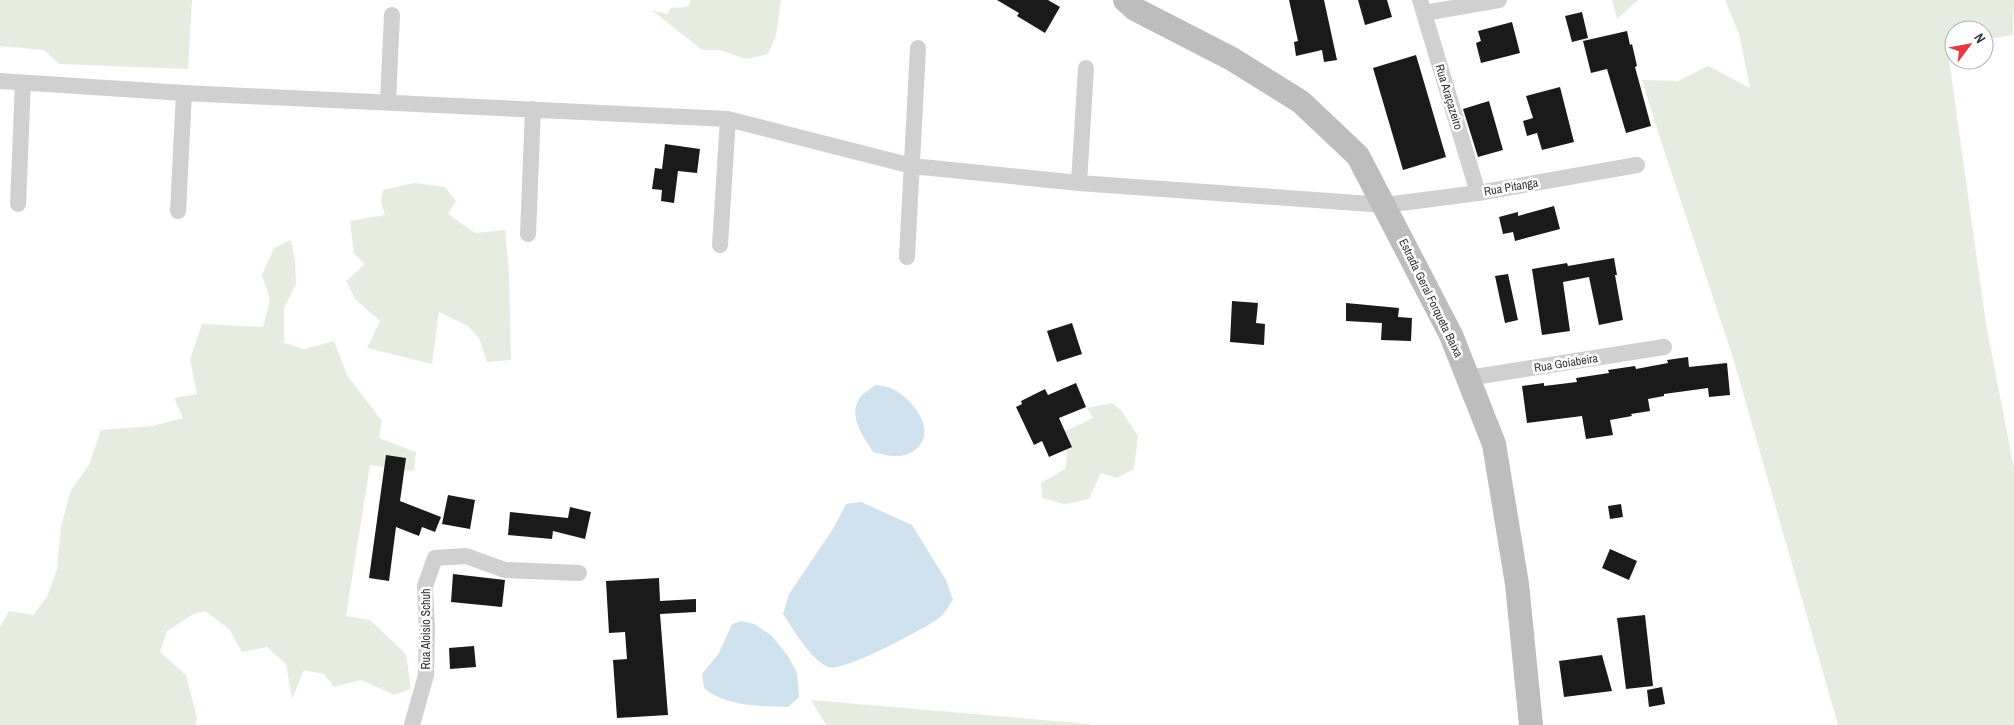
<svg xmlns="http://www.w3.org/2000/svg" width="2014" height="725" viewBox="0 0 2014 725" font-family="'Archivo Narrow',sans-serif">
<rect width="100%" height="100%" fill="#fff"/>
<path fill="#e6ecdf" d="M0 0H192L188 69 59 64 44 50 0 46Z
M691 0H781L776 36 768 54 746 59 720 50H702L652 10 667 14 671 8 688 7Z
M1612 0H1638L1617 19Z
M1725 0H2014L2013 35 1984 40V30H1954V44L1947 45 1986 324 2014 468V725H1838L1733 358 1659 135 1642 80 1678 81 1708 66 1750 88 1739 34Z
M414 183 445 187 456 201 448 214 475 233 505 230 509 273 511 360 487 362 479 338 468 326 439 312 432 364 367 348 380 321 356 300 346 281 365 264 354 254 350 221 385 215 381 202 383 190Z
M291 240 295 261 296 284 284 308V343L304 349 334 341 347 375 382 421 379 438 416 452 414 471 370 465 346 616 370 620 406 654 411 689 394 695 361 680 334 687 324 674 304 670 292 699 286 664 267 647 242 652 229 629 205 611 192 615 167 631 160 652 186 675 197 718 195 725H0V627L9 611 33 615 47 597 57 569 61 526 71 490 89 465 101 430 153 426 183 418 174 398 197 394 190 359 202 324 263 327 270 300 262 275 274 248Z
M1112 403 1121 410 1138 436 1134 469 1117 478 1101 473 1089 499 1064 504 1042 498 1041 483 1065 469 1067 457 1066 449 1071 444 1065 431 1093 418 1087 408Z
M811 700 1090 724V725H826Z"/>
<path fill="#cfe2ee" d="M876 385C884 386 891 387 898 392 916 404 937 432 915 450 909 454 900 457 893 456 887 456 879 453 873 452 864 437 849 419 858 401 861 394 870 389 876 385Z
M861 502 912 525 946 580 953 600C949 605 945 614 939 618 924 629 842 673 828 667 810 659 794 630 783 614L789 594 833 529 846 504Z
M741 621 754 624 771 635 788 656 797 673 799 697 788 707C760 706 727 707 704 688L702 674 719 653 732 624Z"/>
<path fill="#1a1a1a" d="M997 0H1048L1060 7 1045 33 1017 16 1019 13Z
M1289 0H1324L1337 60 1324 62 1322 50 1296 56 1294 42 1298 41Z
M1358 0H1387L1392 17 1365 25Z
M1582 12 1588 38 1572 42 1565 16Z
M1512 22 1520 53 1481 63 1476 43 1481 41 1478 31Z
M1627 31 1630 45 1632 44 1637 66 1635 67 1651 126 1626 133 1607 69 1591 73 1583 41Z
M1416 55 1446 157 1403 170 1373 68Z
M1560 87 1574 142 1542 150 1537 133 1527 136 1523 121 1533 118 1526 96Z
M1489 101 1503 150 1478 157 1463 109Z
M665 144 700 149 697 173 678 171 674 203 661 201 662 190 652 189 655 168 662 169Z
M1554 206 1560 229 1515 241 1513 232 1503 234 1499 217 1518 212V216Z
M1614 258 1617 275H1615L1623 320 1599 325 1589 277 1563 282 1570 331 1542 335 1532 269 1567 263 1568 266Z
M1508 274 1518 320 1505 323 1495 276Z
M1232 301 1258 303 1256 323 1265 324 1264 345 1230 342Z
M1346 303 1399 308 1398 317 1412 318 1411 341 1381 340 1382 323 1346 321Z
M1072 323 1082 354 1057 362 1047 331Z
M1688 357 1689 367 1727 363 1730 395 1709 397 1708 388 1664 394V396L1648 399 1650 411 1631 414 1632 416 1610 420 1613 435 1586 439 1582 416 1527 423 1522 386 1544 383V386L1577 382 1576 378 1609 373 1608 370 1635 366 1636 369 1668 363 1667 360Z
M1076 383 1086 407 1059 418 1072 447 1049 457 1042 441 1034 445 1016 407 1022 404 1021 401 1045 389 1048 395Z
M386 455 406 458 400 501 441 517 435 532 422 527 419 536 396 527 389 581 369 578Z
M448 495 475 500 470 529 442 524Z
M1621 504 1623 517 1610 519 1608 506Z
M570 507 591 512 585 539 553 531 552 539 508 535 510 512 568 518Z
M1610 549 1637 561 1629 580 1602 568Z
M453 574 505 580 502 607 451 602Z
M659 578 660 601 696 599V612L660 614 668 715 617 718 613 660 627 659 625 632 609 633 606 581Z
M1645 615 1653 686 1626 689 1617 618Z
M474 646 476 667 450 669 449 648Z
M1602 655 1612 691 1564 697 1559 661Z
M1662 687 1665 704 1649 707 1647 690Z"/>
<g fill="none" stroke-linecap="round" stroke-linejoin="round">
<path stroke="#d0d0d0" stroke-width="16" d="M1420 0 1478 193
M1424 13 1499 0
M0 81 184 93 728 119 912 166 1079 183 1385 205 1478 193 1637 165
M388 102 392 15
M1079 183 1086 68
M18 204 23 83
M178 211 184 93
M528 234 533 109
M720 245 728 119
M907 257 918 48
M1468 378 1664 347
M412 725 426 675 427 629 425 586 435 558 466 556 505 570 579 573"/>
<path stroke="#bdbdbd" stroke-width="24" d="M1125 0 1135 9 1232 59 1301 102 1358 156 1451 335 1494 444 1517 584 1531 725"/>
</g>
<g text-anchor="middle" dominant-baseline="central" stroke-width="5" stroke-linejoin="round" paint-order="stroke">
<g font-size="12" fill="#333" stroke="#fff">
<text transform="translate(1449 97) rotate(73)">Rua Araçazeiro</text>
<text transform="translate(1511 187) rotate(-10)">Rua Pitanga</text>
<text transform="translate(1431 298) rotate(64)">Estrada Geral Forqueta Baixa</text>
<text transform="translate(1566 363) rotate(-9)">Rua Goiabeira</text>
<text transform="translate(426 629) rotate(-90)">Rua Aloisio Schuh</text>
</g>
</g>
<g transform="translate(1969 45) rotate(58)"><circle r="24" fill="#ffffff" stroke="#adadad"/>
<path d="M0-4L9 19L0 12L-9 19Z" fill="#e63946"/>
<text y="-8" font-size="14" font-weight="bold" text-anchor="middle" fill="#333333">N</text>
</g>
</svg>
